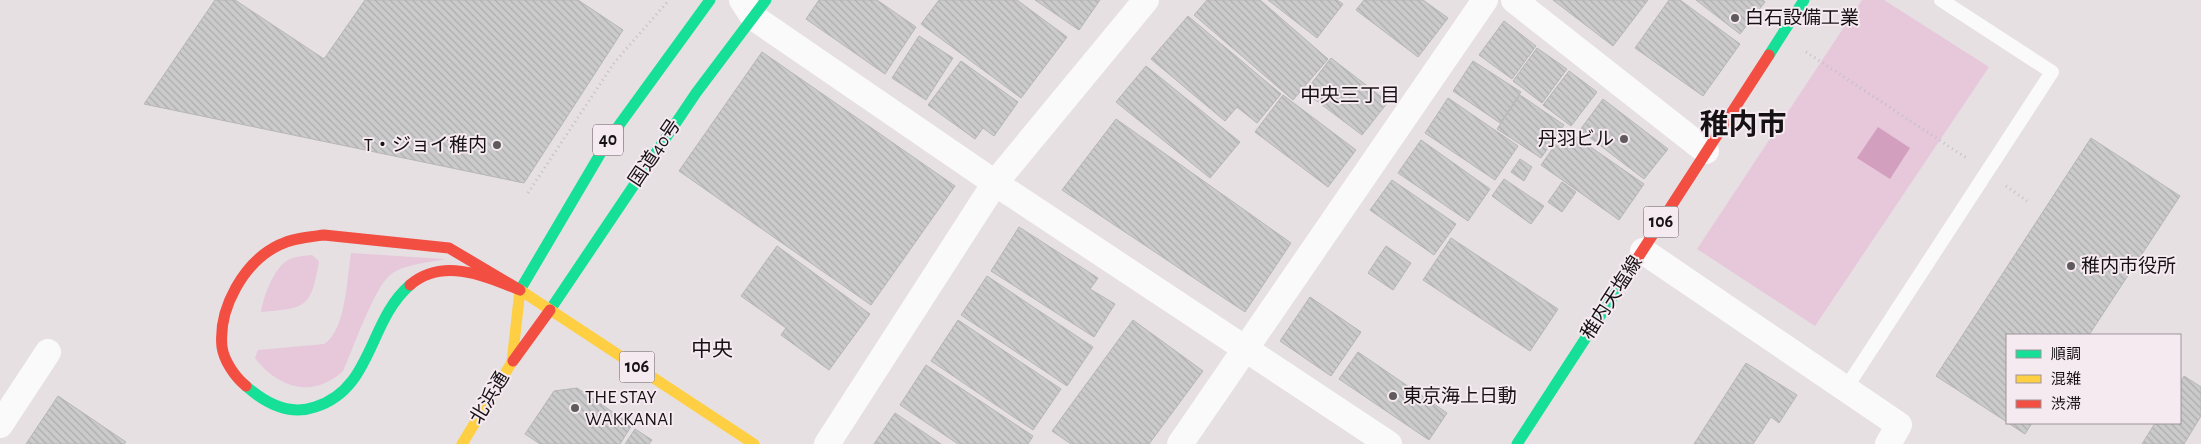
<svg xmlns="http://www.w3.org/2000/svg" width="2201" height="444" viewBox="0 0 2201 444" font-family="'Alegreya Sans','Noto Sans JP',sans-serif">
<defs>
<pattern id="building-back-hatch" width="6" height="6" patternUnits="userSpaceOnUse" patternTransform="scale(1.25)"><rect width="6" height="6" fill="#cbcbcb"/><path d="M-1 5l2 2M0 0l6 6M5-1l2 2" fill="none" stroke="#aeadad"/></pattern>
</defs>
<rect width="100%" height="100%" fill="#e6e0e3"/>
<path fill="#e7c7da" d="M1862 0H1884L1989 67 1815 326 1697 249Z
M351 253 445 259C428 263 402 264 389 276 373 291 353 349 343 371 313 399 278 388 255 358L258 350 324 344C346 331 347 277 351 253Z
M312 255 319 261C311 309 306 308 261 312 263 298 273 271 285 262 293 256 303 256 312 255Z"/>
<path fill="#d39fbf" d="M1878 127 1910 148 1890 179 1857 158Z"/>
<path fill="url(#building-back-hatch)" stroke="#b7b6b6" d="M215 0H235L324 59 365 0H578L623 30 524 183 144 104Z
M819 0H877L916 27 885 74 806 19Z
M939 0H1017L1067 37 1021 98 921 24Z
M1035 0H1100L1079 30Z
M1207 0H1260L1328 59 1293 100 1194 15Z
M1268 0H1337L1343 4 1317 38Z
M1364 0H1423L1448 18 1418 57 1356 10Z
M1553 0H1648L1613 46Z
M1669 0H1680L1740 44 1703 96 1635 48Z
M1696 0H1763L1765 2 1740 34Z
M1188 16 1281 94 1257 123 1237 107 1225 121 1151 59Z
M1504 21 1536 46 1512 79 1479 55Z
M919 36 953 58 926 100 892 78Z
M1537 48 1567 69 1542 103 1513 81Z
M762 52 955 186 871 305 679 171Z
M1331 58 1388 102 1362 135 1305 92Z
M961 61 1018 102 994 136 983 128 975 139 928 105Z
M1473 61 1521 92 1500 123 1453 91Z
M1146 66 1240 142 1210 178 1116 102Z
M1569 71 1597 92 1571 126 1543 105Z
M1283 95 1356 150 1328 187 1255 132Z
M1520 95 1564 125 1541 158 1497 129Z
M1448 98 1518 146 1495 180 1425 133Z
M1603 99 1668 149 1644 179 1580 130Z
M1116 119 1291 243 1245 312 1062 190Z
M1566 130 1644 184 1619 220 1541 165Z
M2091 138 2180 196 2089 335H2007V422L1936 376Z
M1421 140 1490 189 1468 221 1398 173Z
M1520 159 1532 167 1524 181 1511 172Z
M1504 179 1544 206 1531 224 1492 196Z
M1392 180 1456 224 1434 255 1370 210Z
M1562 182 1576 192 1562 212 1548 202Z
M1019 227 1098 278 1090 289 1115 304 1094 337 991 271Z
M1451 238 1558 309 1530 351 1423 280Z
M777 246 870 314 829 370 781 335 786 328 741 296Z
M1386 246 1411 263 1393 290 1368 273Z
M987 276 1093 347 1067 386 961 315Z
M1310 297 1361 332 1331 376 1280 341Z
M958 320 1061 389 1033 430 931 361Z
M1133 320 1203 371 1149 444H1071L1052 431Z
M1358 352 1447 413 1429 440 1339 379Z
M1746 363 1797 395 1779 423 1771 417 1753 444H1694Z
M926 365 1033 436 1028 444H958L900 405Z
M2184 376 2201 387V416L2184 444H2142L2155 423H2180V383Z
M577 388 632 425 620 444H540L525 434 554 391Z
M58 396 126 442 124 444H26Z
M895 413 941 444H874Z
M2008 423H2032L2025 434Z
M635 429 652 440 649 444H625Z"/>
<g fill="none" stroke-linecap="round" stroke-linejoin="round">
<path stroke="#c1c0c1" stroke-width="3" stroke-dasharray="1 4" stroke-linecap="butt" d="M1806 52 1968 159
M2006 186 2027 201
M528 193 614 63 669 0"/>
<path stroke="#fbfafb" stroke-width="14" d="M1846 388 2052 72 1941 0"/>
<path stroke="#fbfafb" stroke-width="26" d="M742 0 753 17 995 183 1389 444
M1514 0 1706 151
M1643 251 1899 425 1888 444
M0 425 48 352
M827 444 995 183 1146 0
M1180 444 1485 0"/>
<path stroke="#16e098" stroke-width="11" d="M1769 55 1804 0
M520 290 609 139 710 0
M550 310 696 93 766 0
M246 386C265 403 289 416 315 407 373 389 368 321 410 285
M1517 444 1637 259"/>
<path stroke="#ffcf43" stroke-width="11" d="M520 290 754 444
M462 444 512 362 520 290"/>
<path stroke="#f24e42" stroke-width="11" d="M324 235 449 248 520 290C485 276 443 257 410 285
M1637 259 1769 55
M513 361 550 310
M246 386C235 377 224 361 222 347 218 308 244 262 279 245 293 238 309 237 324 235"/>
</g>
<g fill="#5f5a5c" stroke="#f6eaf1" stroke-width="2">
<circle cx="1735" cy="18" r="5"/>
<circle cx="1624" cy="139" r="5"/>
<circle cx="497" cy="145" r="5"/>
<circle cx="2071" cy="266" r="5"/>
<circle cx="1393" cy="396" r="5"/>
<circle cx="575" cy="408" r="5"/>
</g>
<g text-anchor="middle" dominant-baseline="central" stroke-width="4" stroke-linejoin="round" paint-order="stroke">
<g fill="#f6eaf1" stroke="#595356" stroke-width="1">
<rect x="593" y="124.5" width="30" height="31" rx="4"/>
<rect x="1643.5" y="206.5" width="35" height="31" rx="4"/>
<rect x="619.5" y="351.5" width="35" height="31" rx="4"/>
</g>
<g font-size="18" font-weight="bold" fill="#161214">
<text x="608" y="140">40</text>
<text x="1661" y="222">106</text>
<text x="637" y="367">106</text>
</g>
<g font-size="19" fill="#161214" stroke="#f6eaf1" text-anchor="start">
<text x="1745" y="18">白石設備工業</text>
<text x="1614" y="139" text-anchor="end">丹羽ビル</text>
<text x="487" y="145" text-anchor="end">T・ジョイ稚内</text>
<text x="2081" y="266">稚内市役所</text>
<text x="1403" y="396">東京海上日動</text>
<text x="585" y="397">THE STAY<tspan x="585" dy="22">WAKKANAI</tspan></text>
</g>
<g font-size="19" fill="#161214" stroke="#f6eaf1">
<text transform="translate(655 153) rotate(-56)">国道40号</text>
<text transform="translate(1612 298) rotate(-57)">稚内天塩線</text>
<text transform="translate(490 398) rotate(-59)">北浜通</text>
</g>
<g font-size="20" fill="#161214" stroke="#f6eaf1">
<text x="1350" y="96">中央三丁目</text>
</g>
<g font-size="21" fill="#161214" stroke="#f6eaf1">
<text x="712" y="349">中央</text>
</g>
<g font-size="29" font-weight="bold" fill="#161214" stroke="#f6eaf1">
<text x="1743" y="125">稚内市</text>
</g>
</g>
<rect x="2006" y="334" width="175" height="90" fill="#f6eaf1" stroke="#9c9499"/>
<rect x="2016" y="350" width="25" height="8" fill="#16e098" stroke="#9c9499"/>
<text x="2051" y="359" font-size="15" fill="#161214">順調</text>
<rect x="2016" y="375" width="25" height="8" fill="#ffcf43" stroke="#9c9499"/>
<text x="2051" y="384" font-size="15" fill="#161214">混雑</text>
<rect x="2016" y="400" width="25" height="8" fill="#f24e42" stroke="#9c9499"/>
<text x="2051" y="409" font-size="15" fill="#161214">渋滞</text>
</svg>
